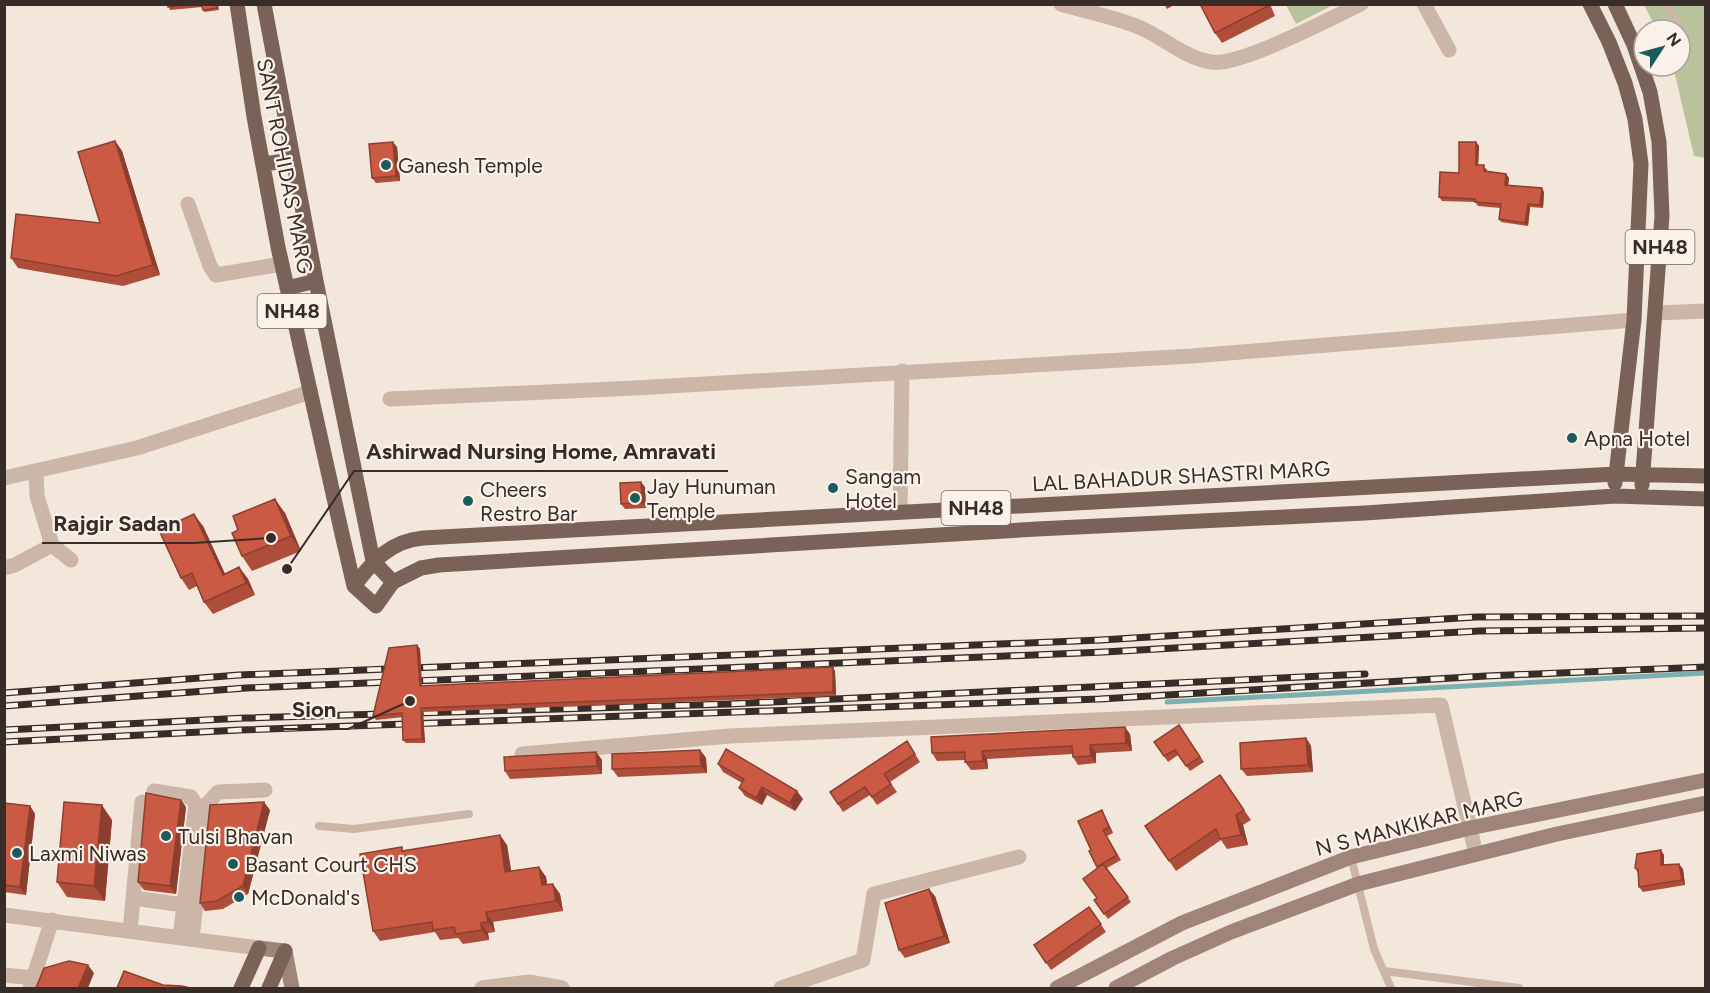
<svg xmlns="http://www.w3.org/2000/svg" width="1710" height="993" viewBox="0 0 1710 993" font-family="Figtree,sans-serif">
<rect width="100%" height="100%" fill="#f3e7dc"/>
<path fill="#b8c39b" d="M1286 5H1333L1296 24Z
M1644 5H1705V158L1694 156 1673 66H1680V30H1657Z"/>
<g fill="none" stroke-linecap="round" stroke-linejoin="round">
<path stroke="#7ab1b0" stroke-width="5" d="M1167 702 1706 673"/>
<path stroke="#ccb6a7" stroke-width="8" d="M1666 4 1677 24 1666 30
M319 826 354 829 469 814
M1351 857 1374 949 1391 988
M1384 971 1519 988"/>
<path stroke="#ccb6a7" stroke-width="15" d="M1061 4C1087 12 1116 17 1141 28 1164 38 1185 58 1211 62 1239 67 1331 18 1361 4
M1424 4 1449 50
M188 204 210 266 216 275 282 264
M1656 313 1706 311
M390 399 635 388 1192 356 1634 320
M36 472 37 496 52 545 71 560
M4 478 137 448 310 392
M900 511 902 371
M4 568 15 565 52 545
M522 754 730 736 1441 705 1476 854
M133 898 184 905 196 805 191 797 154 791
M130 931 142 802
M180 937 184 905
M192 939 207 804 218 792 265 790
M4 975 34 978
M30 988 52 920
M482 988 529 982 562 988
M781 988 863 960 874 894 1019 857"/>
<path stroke="#ccb6a7" stroke-width="15" d="M4 915 259 948"/>
<path stroke="#a08479" stroke-width="15" d="M259 948 285 951 292 988
M1057 988 1182 923 1351 857 1470 828 1706 780
M1116 988 1173 958 1231 932 1358 884 1557 834 1706 803"/>
<path stroke="#7b6259" stroke-width="15" d="M237 4 254 117 278 247 342 534 354 586 376 606 393 582 421 568 439 565 1037 529 1365 513 1615 496 1706 499
M264 4 316 281 373 561 393 582
M1590 4 1609 42 1625 83 1635 119 1641 164 1634 320 1615 483
M1615 4 1634 45 1650 92 1659 142 1662 216 1642 485
M263 164 293 160
M287 288 316 281
M354 586C373 561 390 541 423 538L1616 474 1706 476
M241 988 259 948
M269 988 285 951"/>
<defs>
<path id="rail" d="M4 693 239 675 1101 640 1476 617 1706 616
M4 706 246 688 1104 652 1479 631 1706 628
M4 730 245 718 729 704 1365 674
M4 742 240 730 1100 699 1486 676 1706 667"/>
</defs>
<use href="#rail" stroke="#382c28" stroke-width="7"/>
<use href="#rail" stroke="#faf1e9" stroke-width="4.5" stroke-dasharray="14" stroke-linecap="butt"/>
</g>
<path fill="#ae4d3a" d="M168 4H218L219 10 204 12 202 7 170 10Z
M1164 4H1176L1167 9Z
M1200 4H1270L1275 16 1222 43 1215 33Z
M115 141 122 151 160 275 123 286 18 268 11 258 100 223Z
M1476 142 1479 146 1478 165 1487 169V171L1506 174 1509 178 1508 185 1544 192 1543 208 1530 207 1528 226 1501 222 1499 219 1500 208 1478 206 1475 202 1442 201 1439 197 1459 173Z
M397 147 400 181 376 183 372 178Z
M645 487 646 508 625 509 621 504Z
M285 513 301 551 252 571 242 556 238 530Z
M203 526 225 574 239 567 248 579 255 595 213 614 204 602 197 586 189 590 181 578Z
M417 645 420 649 422 686 835 671 836 696 423 712 425 743H406L403 740V717L376 720 373 716Z
M1179 725 1204 762 1190 771 1178 755 1168 762 1154 742Z
M1130 734 1132 751 1096 753V763L1078 765 1073 757V754L987 759 988 769 971 770 965 762V760L937 761 932 753Z
M1306 738 1311 746 1313 772 1247 776 1241 769Z
M907 741 920 762 890 782 897 792 877 805 870 795 843 812 830 792Z
M700 750 706 758 707 773 618 777 612 769Z
M596 752 602 760V774L510 779 505 771Z
M718 764 803 799 795 811 767 795 762 805 745 796 739 788 742 783 723 772Z
M1220 775 1251 820 1243 825 1248 845 1227 849 1221 840 1176 871 1145 826Z
M4 803 30 806 35 814 26 895 4 892Z
M186 807 176 894 144 890 138 882Z
M270 810 248 894 223 909 205 911 200 903Z
M1105 816 1113 833 1107 836 1121 860 1107 868 1131 902 1108 919 1094 900 1097 898 1098 868 1089 851 1091 850Z
M112 820 105 901 67 897 57 882Z
M507 845 511 871 539 867 546 877 547 885 560 894 563 911 493 922 495 932 488 933 489 940 463 944 458 938 440 940 435 932 380 941 373 931 404 850Z
M1664 855V864L1683 869 1685 885 1643 892 1639 887 1638 873 1635 868Z
M935 896 950 943 905 958 899 950Z
M1089 907 1106 932 1051 970 1034 945Z"/>
<path fill="#8d3f2f" d="M115 141 122 151 160 275 153 265Z
M393 142 397 147 400 181 396 176Z
M1476 142 1479 146 1478 169 1476 165Z
M1506 174 1509 178 1508 188 1505 185Z
M1542 188 1544 192 1543 208 1540 205Z
M1528 204 1530 207 1528 226 1525 223Z
M641 482 645 487 646 508 642 502Z
M275 499 285 513 301 551 291 536Z
M194 514 203 526 231 587 223 575Z
M239 567 248 579 255 595 246 583Z
M417 645 420 649 422 690 420 686Z
M833 667 835 671 836 696 833 692Z
M421 708 423 712 425 743 422 739Z
M1125 727 1130 734 1132 751 1126 743Z
M1306 738 1311 746 1313 772 1308 765Z
M1090 745 1096 753V763L1091 756Z
M700 750 706 758 707 773 701 766Z
M982 751 987 759 988 769 983 761Z
M596 752 602 760V774L597 766Z
M762 787 767 795 762 805 756 798Z
M797 791 803 799 795 811 790 803Z
M181 800 186 807 176 894 170 886Z
M264 802 270 810 248 894 243 886Z
M102 805 112 820 105 901 94 886Z
M30 806 35 814 26 895 20 887Z
M1102 810 1105 816 1113 833 1109 828Z
M1236 815 1243 825 1248 845 1241 835Z
M500 835 507 845 513 882 505 872Z
M1661 850 1664 855V870L1661 865Z
M1679 864 1683 869 1685 885 1682 880Z
M539 867 546 877 549 896 542 885Z
M553 884 560 894 563 911 556 901Z
M929 889 935 896 950 943 944 936Z
M486 912 493 922 495 932 488 922Z
M481 923 488 933 489 940 482 930Z
M88 965 94 973 88 988H78Z"/>
<path fill="#ca5a43" stroke="#8d3f2f" stroke-width="1.5" d="M168 4H197L168 7Z
M201 4H217V8L203 10Z
M1200 4H1268V6L1215 33Z
M115 141 153 265 116 276 11 258 16 214 100 223 78 152Z
M393 142 396 176 372 178 369 144Z
M1459 142H1476V165H1484V171L1506 174 1505 185 1542 188 1540 205 1528 204 1525 223 1499 219 1501 204 1475 202V199L1439 197 1440 172 1459 173Z
M641 482 642 502 621 504 620 483Z
M275 499 291 536 242 556 232 533 238 530 233 516Z
M194 514 223 575 239 567 246 583 204 602 192 573 181 578 159 530Z
M417 645 420 686 833 667V692L421 708 422 739 403 740 402 713 373 716 389 648Z
M1179 725 1200 757 1186 766 1175 750 1164 756 1154 742Z
M1125 727 1126 743 1090 745 1091 756 1073 757 1072 746 982 751 983 761 965 762V752L932 753 931 737Z
M1306 738 1308 765 1241 769 1240 743Z
M907 741 915 754 884 774 891 784 872 797 865 787 838 804 830 792Z
M726 749 797 791 790 803 762 787 756 798 739 788 744 779 718 764Z
M700 750 701 766 612 769V754Z
M596 752 597 766 505 771 504 757Z
M1220 775 1244 810 1236 815 1241 835 1220 839 1216 829 1169 861 1145 826Z
M146 793 181 800 170 886 138 882Z
M64 802 102 805 94 886 57 882Z
M264 802 243 886 217 901 200 903 210 805Z
M4 803 30 806 20 887 4 885Z
M1102 810 1109 828 1103 830 1117 855 1097 867 1089 851 1091 850 1078 821Z
M500 835 505 872 539 867 542 885 553 884 556 901 486 912 488 922 481 923 482 930 456 934 454 927 433 930 432 922 373 931 360 854 402 847V851Z
M1661 850V865L1679 864 1682 880 1639 887 1638 869 1635 868 1637 854Z
M1103 864 1128 897 1104 914 1094 900 1097 898 1083 879Z
M929 889 944 936 899 950 885 903Z
M1089 907 1101 924 1046 963 1034 945Z
M69 961 88 965 78 988H36L44 968Z
M124 971 163 985 182 986 190 988H117Z"/>
<g fill="#1c5b5b" stroke="#faf1e9" stroke-width="2">
<circle cx="386" cy="165" r="6"/>
<circle cx="1572" cy="438" r="6"/>
<circle cx="833" cy="488" r="6"/>
<circle cx="635" cy="498" r="6"/>
<circle cx="468" cy="501" r="6"/>
<circle cx="166" cy="836" r="6"/>
<circle cx="17" cy="853" r="6"/>
<circle cx="233" cy="864" r="6"/>
<circle cx="239" cy="897" r="6"/>
</g>
<g text-anchor="middle" dominant-baseline="central" stroke-width="4.5" stroke-linejoin="round" paint-order="stroke">
<g fill="#faf1e9" stroke="#726762" stroke-width="1.5">
<rect x="1625.5" y="230" width="69" height="34" rx="4.5"/>
<rect x="257.5" y="294" width="69" height="34" rx="4.5"/>
<rect x="941.5" y="491" width="69" height="34" rx="4.5"/>
</g>
<g font-size="20" font-weight="bold" fill="#382c28">
<text x="1660" y="247">NH48</text>
<text x="292" y="311">NH48</text>
<text x="976" y="508">NH48</text>
</g>
<g font-size="21" fill="#382c28" stroke="#faf1e9" text-anchor="start">
<text x="398" y="165">Ganesh Temple</text>
<text x="1584" y="438">Apna Hotel</text>
<text x="845" y="476">Sangam<tspan x="845" dy="24">Hotel</tspan></text>
<text x="647" y="486">Jay Hunuman<tspan x="647" dy="24">Temple</tspan></text>
<text x="480" y="489">Cheers<tspan x="480" dy="24">Restro Bar</tspan></text>
<text x="178" y="836">Tulsi Bhavan</text>
<text x="29" y="853">Laxmi Niwas</text>
<text x="245" y="864">Basant Court CHS</text>
<text x="251" y="897">McDonald's</text>
</g>
<g font-size="21" fill="#382c28" stroke="#faf1e9">
<text transform="translate(285 166) rotate(79)">SANT ROHIDAS MARG</text>
<text transform="translate(1181 476) rotate(-3)">LAL BAHADUR SHASTRI MARG</text>
<text transform="translate(1419 823) rotate(-14)">N S MANKIKAR MARG</text>
</g>
</g>
<path fill="none" stroke="#382c28" stroke-width="2" d="M287 569L354 471H728M271 538L193 543H42M410 701L348 729H280"/>
<g fill="#382c28" stroke="#faf1e9" stroke-width="2">
<circle cx="287" cy="569" r="6"/>
<circle cx="271" cy="538" r="6"/>
<circle cx="410" cy="701" r="6"/>
</g>
<g font-size="22" text-anchor="middle" font-weight="bold" fill="#382c28" stroke="#faf1e9" stroke-width="4.5" stroke-linejoin="round" paint-order="stroke">
<text x="541" y="459">Ashirwad Nursing Home, Amravati</text>
<text x="117" y="531">Rajgir Sadan</text>
<text x="314" y="717">Sion</text>
</g>
<rect width="1710" height="993" fill="none" stroke="#382c28" stroke-width="12"/>
<g transform="translate(1662 48) rotate(54)"><circle r="28" fill="#faf1e9" stroke="#aca29c" stroke-width="1.5"/>
<path d="M0-4.5L10 22L0 15L-10 22Z" fill="#1c5b5b"/>
<text y="-9" font-size="16" font-weight="bold" text-anchor="middle" fill="#382c28">N</text>
</g>
</svg>
